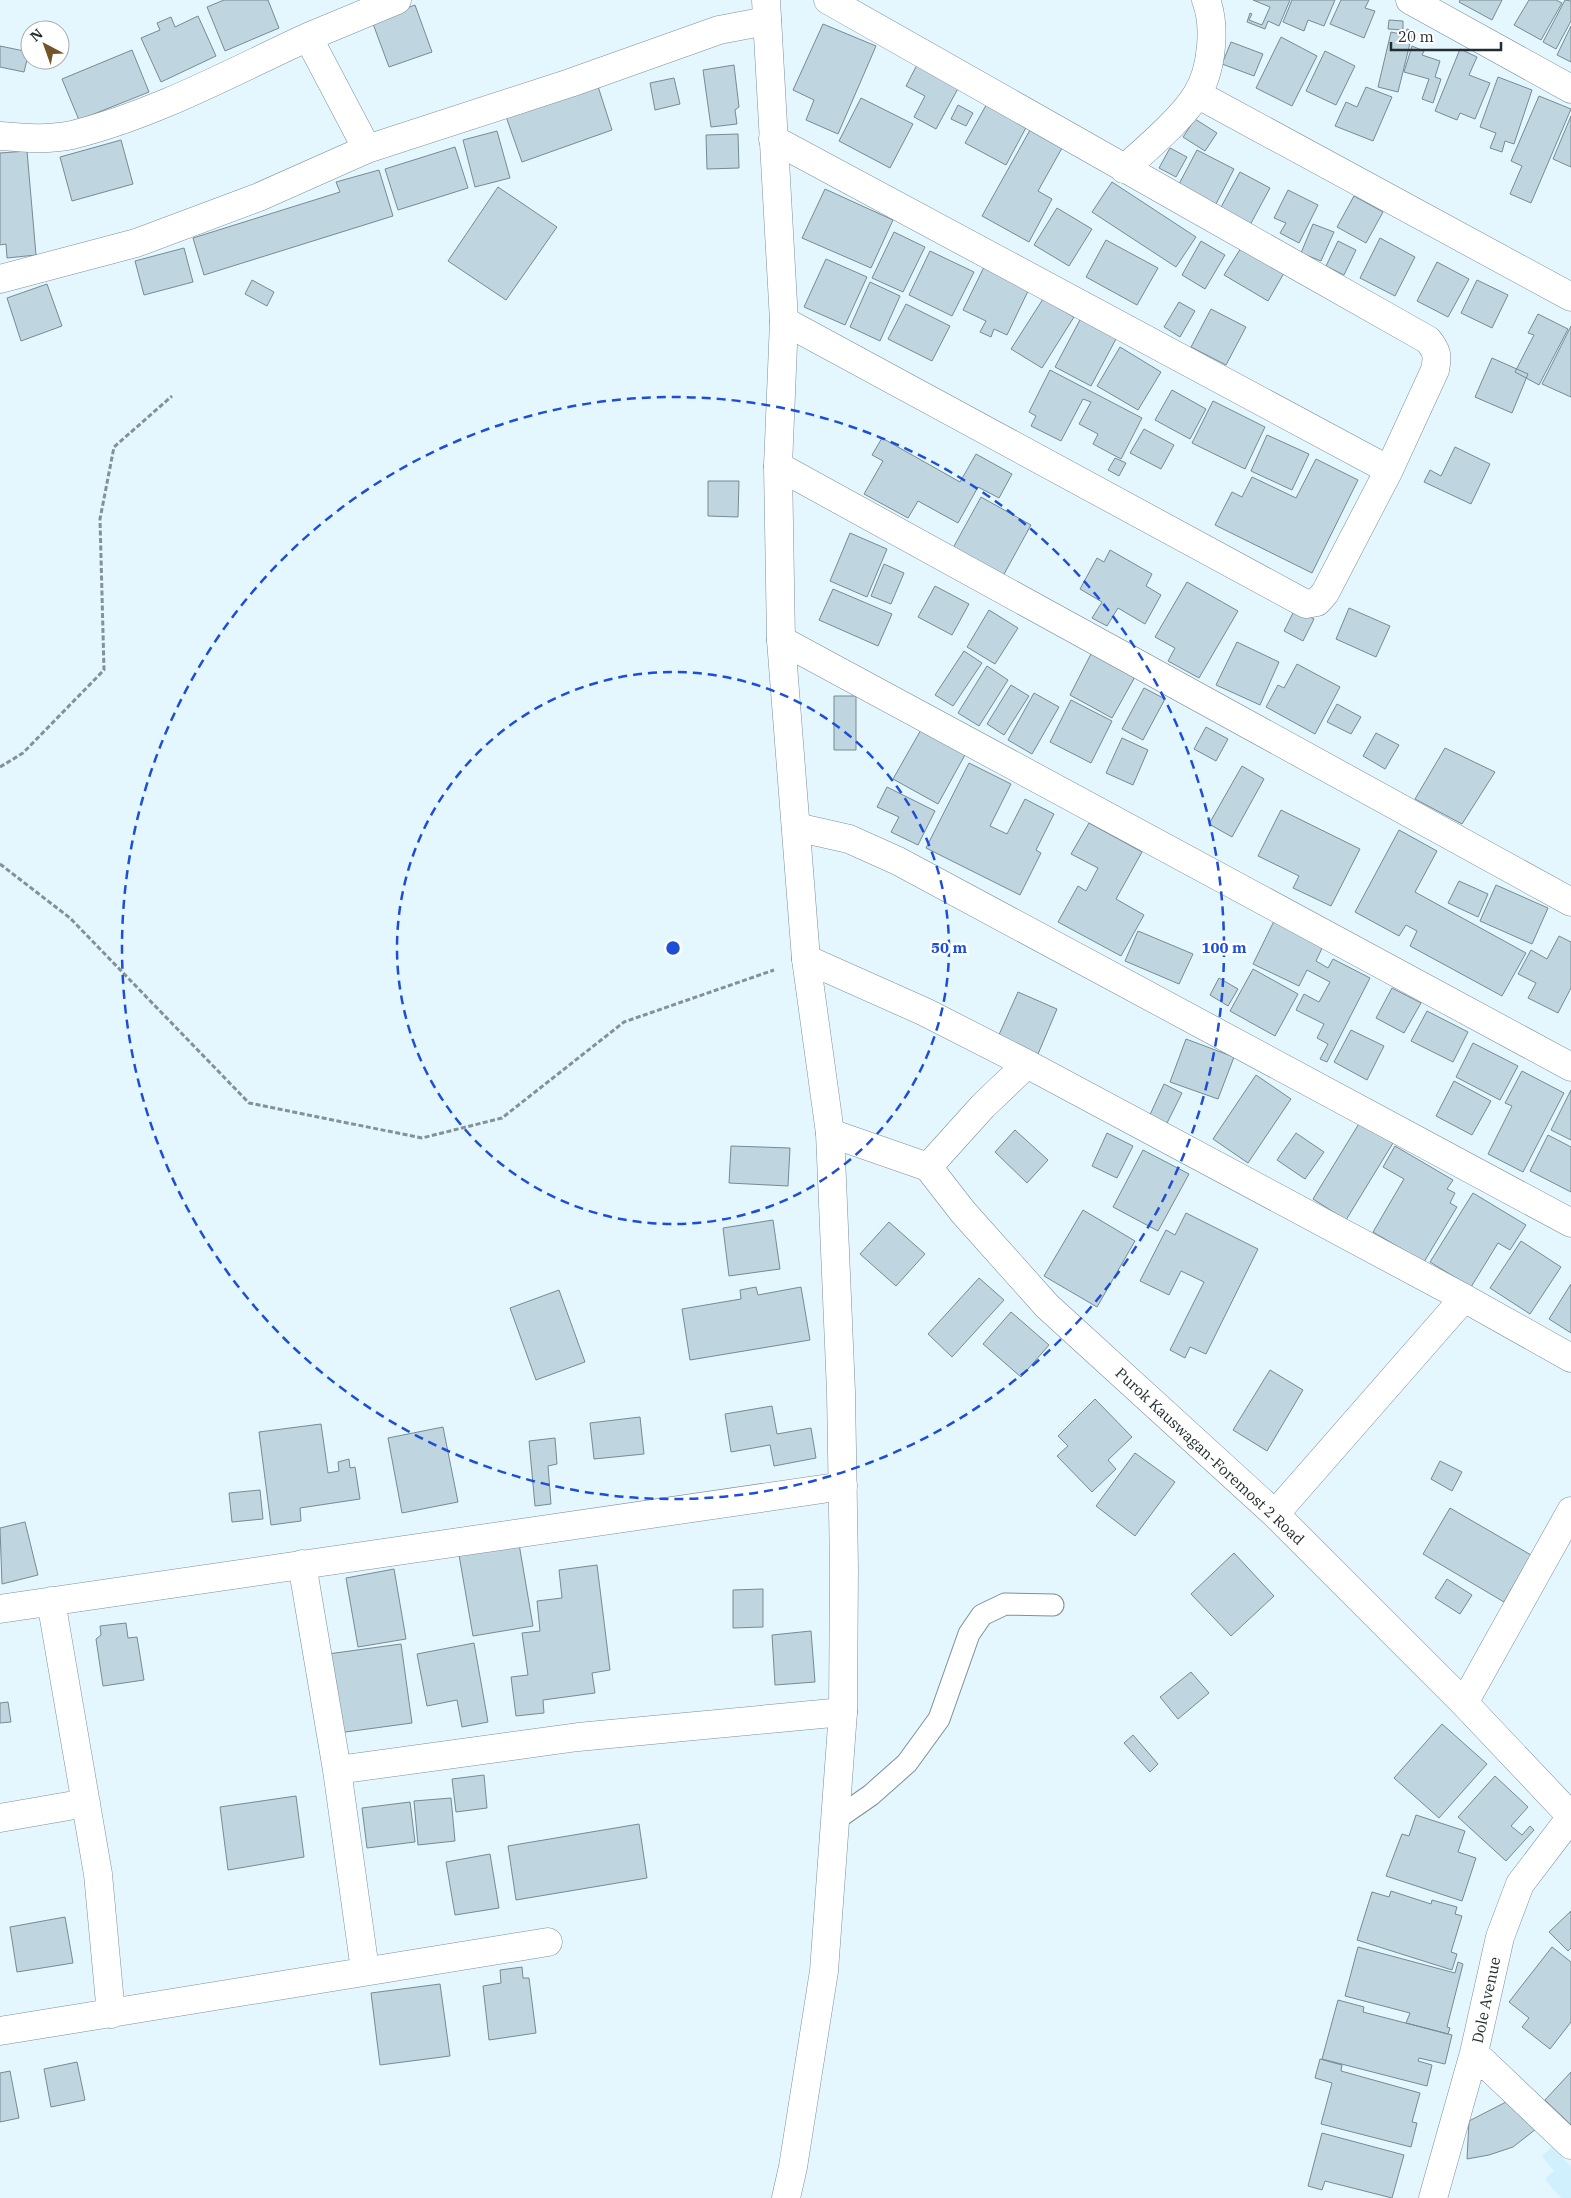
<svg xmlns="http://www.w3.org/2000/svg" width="1571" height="2198" viewBox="0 0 1571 2198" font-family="'IBM Plex Serif',serif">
<rect width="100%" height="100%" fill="#e4f6fe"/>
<path fill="#d1f0fd" d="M1553 2146 1571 2167V2198H1561L1545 2179 1554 2171 1542 2156Z"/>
<path fill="#bfd5df" stroke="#768b93" d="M224 0H268L279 28 225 51 207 7Z
M1290 0 1279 26 1268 21 1265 29 1247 22 1250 13 1252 14 1249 20 1262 25 1270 7 1253 0Z
M1292 0H1335L1324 26 1308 20 1304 31 1283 22Z
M1341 0H1369L1365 8 1375 11 1364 38 1330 24Z
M1460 0H1502L1492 20 1459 2Z
M1529 0H1556L1562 3 1541 40 1514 25Z
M1565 0 1571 1V21L1556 49 1543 42Z
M415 5 432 52 389 67 372 21Z
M198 16 216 56 161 82 141 38 160 30 157 23 171 17 175 27Z
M1389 20 1403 21V30L1388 29Z
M823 24 876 46 838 134 806 120 814 100 793 90Z
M1571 26V62L1557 55Z
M1407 29 1413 31 1398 92 1378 87 1391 32 1405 35Z
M1281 37 1317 56 1292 106 1256 88Z
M1231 42 1263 54 1254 76 1222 64Z
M0 46 29 52 24 72 0 67Z
M1412 46 1424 51 1422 55 1440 61 1435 77 1441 79 1433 103 1422 99 1429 79 1404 72Z
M1460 49 1477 57 1469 75 1490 83 1475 119 1460 113 1457 120 1435 111Z
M132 50 149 92 79 120 62 79Z
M1325 51 1355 66 1336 105 1306 91Z
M919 61 961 83 936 129 914 117 925 96 906 86Z
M734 65 739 107 735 110 737 124 711 127 703 70Z
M595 77 612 130 522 162 503 108Z
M1498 77 1532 90 1514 144 1505 141 1502 152 1490 148 1496 133 1480 127Z
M674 78 680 104 655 110 650 83Z
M1366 87 1392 97 1373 141 1335 126 1346 102 1357 107Z
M1539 96 1571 109 1531 203 1510 194 1522 166 1511 161Z
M861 98 913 124 890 168 839 141Z
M989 100 1029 122 1006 165 965 143Z
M958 105 973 113 966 126 951 119Z
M1571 116V167L1553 159Z
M1195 119 1217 133 1205 151 1183 137Z
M1030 130 1062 148 1038 191 1052 199 1029 242 982 216Z
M497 131 510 178 475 187 463 140Z
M738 134 739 168 707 169 706 135Z
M121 140 133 184 72 201 60 157Z
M455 147 468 188 398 210 385 169Z
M1170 148 1187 157 1176 177 1159 168Z
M1197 150 1234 169 1216 204 1179 184Z
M27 151 36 255 7 258 6 244 0 245V153Z
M379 170 393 216 204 275 193 238 340 192 336 182Z
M1240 172 1270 188 1250 225 1220 209Z
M1112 182 1196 237 1176 267 1092 212Z
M498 187 557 227 506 300 448 261Z
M825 189 893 220 871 268 802 238Z
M1288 190 1318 205 1299 243 1280 233 1286 223 1274 218Z
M1354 196 1383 212 1366 243 1337 227Z
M1057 208 1092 229 1069 266 1034 245Z
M1313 224 1334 232 1321 261 1301 253Z
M894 232 925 247 903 292 872 278Z
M1380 238 1415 257 1395 296 1360 278Z
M1106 240 1158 268 1137 305 1086 277Z
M1201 241 1225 255 1205 289 1182 275Z
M1338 241 1356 250 1344 275 1326 266Z
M184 248 193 282 144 295 135 261Z
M1241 248 1284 273 1268 301 1224 275Z
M930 251 974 272 952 316 909 295Z
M826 259 867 277 845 325 804 307Z
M1437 262 1469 279 1448 317 1417 301Z
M984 267 1029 289 1007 335 994 329 991 337 980 332 986 321 963 310Z
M252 280 274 292 267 306 245 294Z
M1477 280 1508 295 1492 328 1461 313Z
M870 282 900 296 880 341 850 327Z
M47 284 62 326 21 341 7 298Z
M1043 299 1074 317 1042 368 1011 349Z
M1179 302 1195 311 1180 337 1164 327Z
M906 304 950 326 932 361 888 339Z
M1211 309 1246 327 1226 365 1191 347Z
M1538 314 1568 329 1539 385 1515 372 1534 335 1528 333Z
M1081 318 1117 337 1091 386 1055 367Z
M1571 326V397L1542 384Z
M1120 347 1161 372 1138 410 1097 386Z
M1492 358 1528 374 1512 413 1475 397Z
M1050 370 1142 418 1121 459 1093 444 1098 434 1079 424 1091 402 1083 399 1061 441 1031 426 1036 416 1029 412Z
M1172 390 1206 409 1190 439 1155 420Z
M1213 401 1265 427 1245 469 1192 443Z
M1144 429 1174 445 1161 469 1130 453Z
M1267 435 1309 454 1292 490 1251 471Z
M882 438 960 482 976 454 1012 474 999 498 978 487 958 523 918 501 908 518 864 494 883 461 872 455Z
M1455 447 1490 464 1471 504 1424 482 1430 470 1441 476Z
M1115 458 1126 463 1119 476 1108 470Z
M1316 459 1358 480 1312 573 1215 525 1232 492 1242 497 1252 477 1296 498Z
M708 481H739L738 517 708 516Z
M981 497 1031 525 1003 576 953 548Z
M850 533 887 549 867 597 830 581Z
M1110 550 1152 574 1146 586 1161 595 1145 624 1118 608 1107 626 1092 618 1102 602 1080 589 1097 558 1104 562Z
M884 564 904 573 891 604 871 596Z
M1187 582 1238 611 1199 678 1168 661 1175 648 1155 637Z
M935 586 969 604 952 635 918 617Z
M833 589 892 614 878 646 819 620Z
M1349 608 1390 626 1376 657 1336 639Z
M1295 609 1314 619 1303 641 1284 631Z
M989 610 1018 628 995 664 967 647Z
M1237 642 1279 662 1260 705 1216 685Z
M964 651 982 663 953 706 935 695Z
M1092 652 1136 675 1112 718 1070 695Z
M1297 664 1340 687 1315 734 1266 707 1278 685 1284 688Z
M987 666 1008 680 979 726 958 713Z
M1011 685 1029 696 1004 735 987 724Z
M1144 688 1165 699 1143 740 1122 729Z
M1034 693 1059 707 1032 754 1008 740Z
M834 696H856V750H834Z
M1071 700 1112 721 1091 763 1050 742Z
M1337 704 1361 717 1351 734 1327 722Z
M1206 727 1228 739 1216 761 1194 749Z
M922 728 966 753 938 804 893 779Z
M1376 733 1399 745 1385 769 1363 756Z
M1122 738 1148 750 1133 785 1106 773Z
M1445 748 1495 772 1462 824 1415 799Z
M969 763 1011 784 990 826 1007 834 1025 799 1054 814 1036 850 1041 853 1020 895 926 848Z
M1242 766 1264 779 1232 837 1209 824Z
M887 787 935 811 918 845 891 832 899 817 877 807Z
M1281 810 1360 849 1331 906 1293 888 1299 876 1258 856Z
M1089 823 1142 852 1116 899 1144 915 1121 956 1058 922 1078 886 1086 891 1098 868 1071 854Z
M1399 830 1437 851 1415 892 1526 953 1502 996 1410 946 1417 931 1406 925 1399 936 1355 912Z
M1459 881 1488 894 1478 917 1448 903Z
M1496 885 1548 908 1532 944 1480 921Z
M1275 919 1324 944 1316 961 1328 968 1333 959 1370 978 1327 1062 1320 1059 1328 1044 1317 1038 1324 1024 1296 1010 1304 994 1319 1002 1330 982 1307 970 1299 986 1253 964Z
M1138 931 1193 954 1179 984 1125 961Z
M1559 936 1571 942V988L1558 1013 1528 998 1536 983 1518 974 1531 950 1547 959Z
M1253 969 1298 994 1275 1036 1230 1011Z
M1219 978 1238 989 1228 1006 1210 995Z
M1392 988 1421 1003 1404 1033 1376 1018Z
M1018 992 1057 1009 1038 1054 998 1037Z
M1427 1011 1468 1032 1453 1062 1411 1041Z
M1351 1030 1384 1046 1367 1080 1334 1062Z
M1186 1039 1234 1057 1218 1099 1170 1082Z
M1473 1043 1518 1066 1500 1100 1456 1077Z
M1522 1071 1564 1093 1523 1172 1488 1154 1512 1106 1505 1103Z
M1256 1075 1291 1099 1248 1163 1213 1139Z
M1454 1081 1491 1101 1472 1135 1436 1116Z
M1164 1084 1182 1093 1166 1125 1149 1117Z
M1571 1090V1140L1551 1130Z
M1360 1122 1393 1143 1346 1220 1313 1199Z
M1015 1130 1048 1160 1027 1183 995 1152Z
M1107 1133 1133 1146 1117 1178 1092 1166Z
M1296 1133 1324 1152 1305 1179 1277 1160Z
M1548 1135 1571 1147V1192L1530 1171Z
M731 1146 790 1148 788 1186 729 1183Z
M1395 1146 1453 1180 1447 1189 1455 1193 1450 1203 1457 1207 1424 1262 1373 1232 1404 1179 1383 1167Z
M1143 1150 1189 1174 1158 1231 1113 1207Z
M1473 1193 1526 1225 1510 1250 1498 1243 1471 1287 1430 1262Z
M1083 1210 1135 1241 1097 1307 1044 1276Z
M1186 1213 1258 1249 1206 1354 1190 1347 1185 1358 1170 1350 1204 1282 1181 1271 1169 1295 1140 1281 1166 1230 1175 1235Z
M773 1220 780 1269 729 1276 723 1228Z
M889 1222 925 1254 896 1286 860 1254Z
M1521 1241 1561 1267 1530 1314 1490 1288Z
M979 1278 1004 1300 952 1357 928 1334Z
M1571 1284V1333L1549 1319Z
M756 1287 758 1295 801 1287 810 1340 690 1360 682 1309 741 1299 740 1290Z
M559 1290 585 1362 536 1380 510 1308Z
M1011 1312 1049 1345 1021 1377 983 1344Z
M1270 1370 1303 1390 1267 1451 1233 1430Z
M1095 1399 1132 1437 1108 1460 1116 1469 1092 1492 1057 1456 1068 1446 1058 1436Z
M772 1406 777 1434 811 1428 816 1458 774 1466 770 1445 731 1452 725 1414Z
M640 1417 644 1454 594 1459 590 1423Z
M321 1424 328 1473 339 1471 338 1462 349 1459 350 1468 355 1467 360 1499 300 1508 301 1521 271 1525 259 1432Z
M443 1427 458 1502 402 1513 388 1438Z
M555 1438 557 1464 548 1466 551 1504 535 1506 529 1441Z
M1135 1453 1175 1482 1135 1536 1096 1506Z
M1440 1461 1462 1472 1452 1491 1431 1479Z
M260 1490 263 1519 232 1522 229 1493Z
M1450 1508 1531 1555 1504 1602 1423 1554Z
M25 1522 38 1575 2 1584 0 1528Z
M519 1544 533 1626 473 1636 459 1555Z
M1234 1553 1274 1596 1231 1636 1191 1594Z
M597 1565 610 1670 592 1673 595 1693 543 1700 544 1713 516 1716 511 1677 528 1675 522 1633 540 1631 537 1601 562 1598 559 1570Z
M394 1569 406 1639 358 1647 346 1578Z
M1447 1579 1472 1595 1460 1614 1435 1598Z
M763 1589V1627L733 1628V1590Z
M126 1623 128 1638 137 1637 144 1680 103 1686 96 1639 101 1635 100 1626Z
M811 1631 815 1682 775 1685 772 1635Z
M474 1643 488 1722 462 1727 457 1700 427 1706 417 1654Z
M401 1644 412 1723 338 1733 328 1654Z
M1191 1672 1209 1693 1178 1719 1160 1697Z
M8 1702 11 1722 0 1723V1703Z
M1442 1724 1487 1764 1439 1818 1394 1778Z
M1133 1735 1158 1764 1150 1772 1124 1743Z
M484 1775 487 1808 456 1812 452 1779Z
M1495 1776 1528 1807 1511 1826 1522 1835 1530 1826 1534 1830 1506 1861 1458 1817Z
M296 1796 304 1857 228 1870 220 1807Z
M451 1798 455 1841 418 1845 414 1801Z
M410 1802 415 1842 367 1848 362 1808Z
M1416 1815 1465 1831 1458 1852 1476 1858 1462 1901 1386 1876 1402 1834 1409 1836Z
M639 1824 647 1878 516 1900 508 1846Z
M490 1854 499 1908 455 1915 446 1862Z
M1391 1891 1431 1904 1432 1900 1457 1907 1455 1914 1462 1916 1451 1952 1457 1954 1452 1970 1357 1940 1372 1892 1389 1897Z
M1571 1911V1948L1568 1951 1549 1932Z
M65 1917 73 1963 17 1972 10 1927Z
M1358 1947 1455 1973 1458 1962 1463 1964 1447 2027 1450 2028 1448 2034 1406 2023 1410 2013 1345 1996Z
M1552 1947 1571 1962V2022L1550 2049 1522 2027 1529 2018 1509 2002Z
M522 1967 523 1978H529L536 2033 489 2040 483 1986 501 1983 500 1970Z
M440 1984 450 2056 380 2065 371 1993Z
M1338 2000 1364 2007 1363 2012 1452 2035 1445 2064 1419 2058 1418 2061 1432 2065 1427 2086 1322 2059Z
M1320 2059 1342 2065 1341 2071 1420 2093 1412 2122 1417 2123 1411 2147 1321 2124 1332 2083 1315 2078Z
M77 2062 85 2100 51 2107 44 2069Z
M10 2071 19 2118 0 2122V2073Z
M1571 2072V2125L1545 2100Z
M1506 2102 1536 2129 1513 2147 1489 2155 1467 2159 1469 2121Z
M1322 2133 1404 2155 1392 2198 1325 2181 1322 2190 1308 2186Z"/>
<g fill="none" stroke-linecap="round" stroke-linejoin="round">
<defs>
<path id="lane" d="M835 1820 871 1795 907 1763 939 1719 969 1634 982 1615 1005 1604 1053 1605"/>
<path id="street" d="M1410 0 1571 89
M308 37 397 0
M1197 94 1571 297
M0 136C24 138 49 140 72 135 154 115 232 72 308 37L367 149
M773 139 1389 470
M1124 169C1145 150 1183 118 1197 94 1212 70 1216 26 1206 0
M0 279 136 243 259 197 367 149 570 83 719 30 767 21
M784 321 1306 604 1317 602 1325 593 1389 470 1435 370C1438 356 1437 351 1428 340L828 0
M778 466 1571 902
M781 640 1571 1067
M796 827 849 839 898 861 1571 1223
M806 959 925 1012 1027 1064 1464 1298 1571 1358
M830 1133 928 1167 963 1212 1047 1306 1275 1514 1464 1703 1571 1816
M928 1167 983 1106 1027 1064
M1275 1514 1464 1298
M302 1564 337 1770 365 1970
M51 1601 98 1874 111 2014
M0 1609 843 1486
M1464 1703 1571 1511
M337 1770 578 1737 843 1712
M0 1818 86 1803
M0 2031 548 1942
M1474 2053 1571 2145
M1433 2198 1474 2053 1500 1937 1520 1884 1571 1817"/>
<path id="secondary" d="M766 0 784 321 778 466 781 640 806 959 830 1133 841 1392 844 1568 843 1712 824 1971 793 2167 786 2198"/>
</defs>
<use href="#lane" stroke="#7c9099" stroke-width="23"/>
<use href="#street" stroke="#7c9099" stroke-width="29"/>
<use href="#secondary" stroke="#7c9099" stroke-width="29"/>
<path stroke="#849197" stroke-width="3" stroke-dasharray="5 2.5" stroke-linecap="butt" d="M0 767 23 753 104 670 100 519 114 447 172 396
M0 864 70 918 249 1103 422 1138 502 1118 624 1022 774 970"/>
<use href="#lane" stroke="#fff" stroke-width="21"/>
<use href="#street" stroke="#fff" stroke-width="28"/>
<use href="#secondary" stroke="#fff" stroke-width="28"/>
</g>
<g fill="none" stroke="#1d4ed8" stroke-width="2.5" stroke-dasharray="9 6">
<circle cx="673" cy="948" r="276"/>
<circle cx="673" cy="948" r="551"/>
</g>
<g text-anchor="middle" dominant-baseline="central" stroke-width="5" stroke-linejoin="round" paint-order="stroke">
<g font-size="15" fill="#232c2f" stroke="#fff">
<text transform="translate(1210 1456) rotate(43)">Purok Kauswagan-Foremost 2 Road</text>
<text transform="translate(1486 2000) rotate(-78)">Dole Avenue</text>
</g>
</g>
<circle cx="673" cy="948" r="8" fill="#1d4ed8" stroke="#fff" stroke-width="2.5"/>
<g font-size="15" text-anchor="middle" font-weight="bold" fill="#1d4ed8" stroke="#fff" stroke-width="5" stroke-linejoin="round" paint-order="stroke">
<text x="949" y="953">50 m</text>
<text x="1224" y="953">100 m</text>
</g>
<g transform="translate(45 45) rotate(319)"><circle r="24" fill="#ffffff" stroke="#a7abac"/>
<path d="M0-4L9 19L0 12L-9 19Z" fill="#74542a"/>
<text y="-8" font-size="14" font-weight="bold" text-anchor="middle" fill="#232c2f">N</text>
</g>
<path d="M1391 42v8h110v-8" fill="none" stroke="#232c2f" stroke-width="2.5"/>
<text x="1398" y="42" font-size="15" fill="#232c2f" stroke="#ffffff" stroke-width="4" paint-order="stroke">20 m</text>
</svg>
